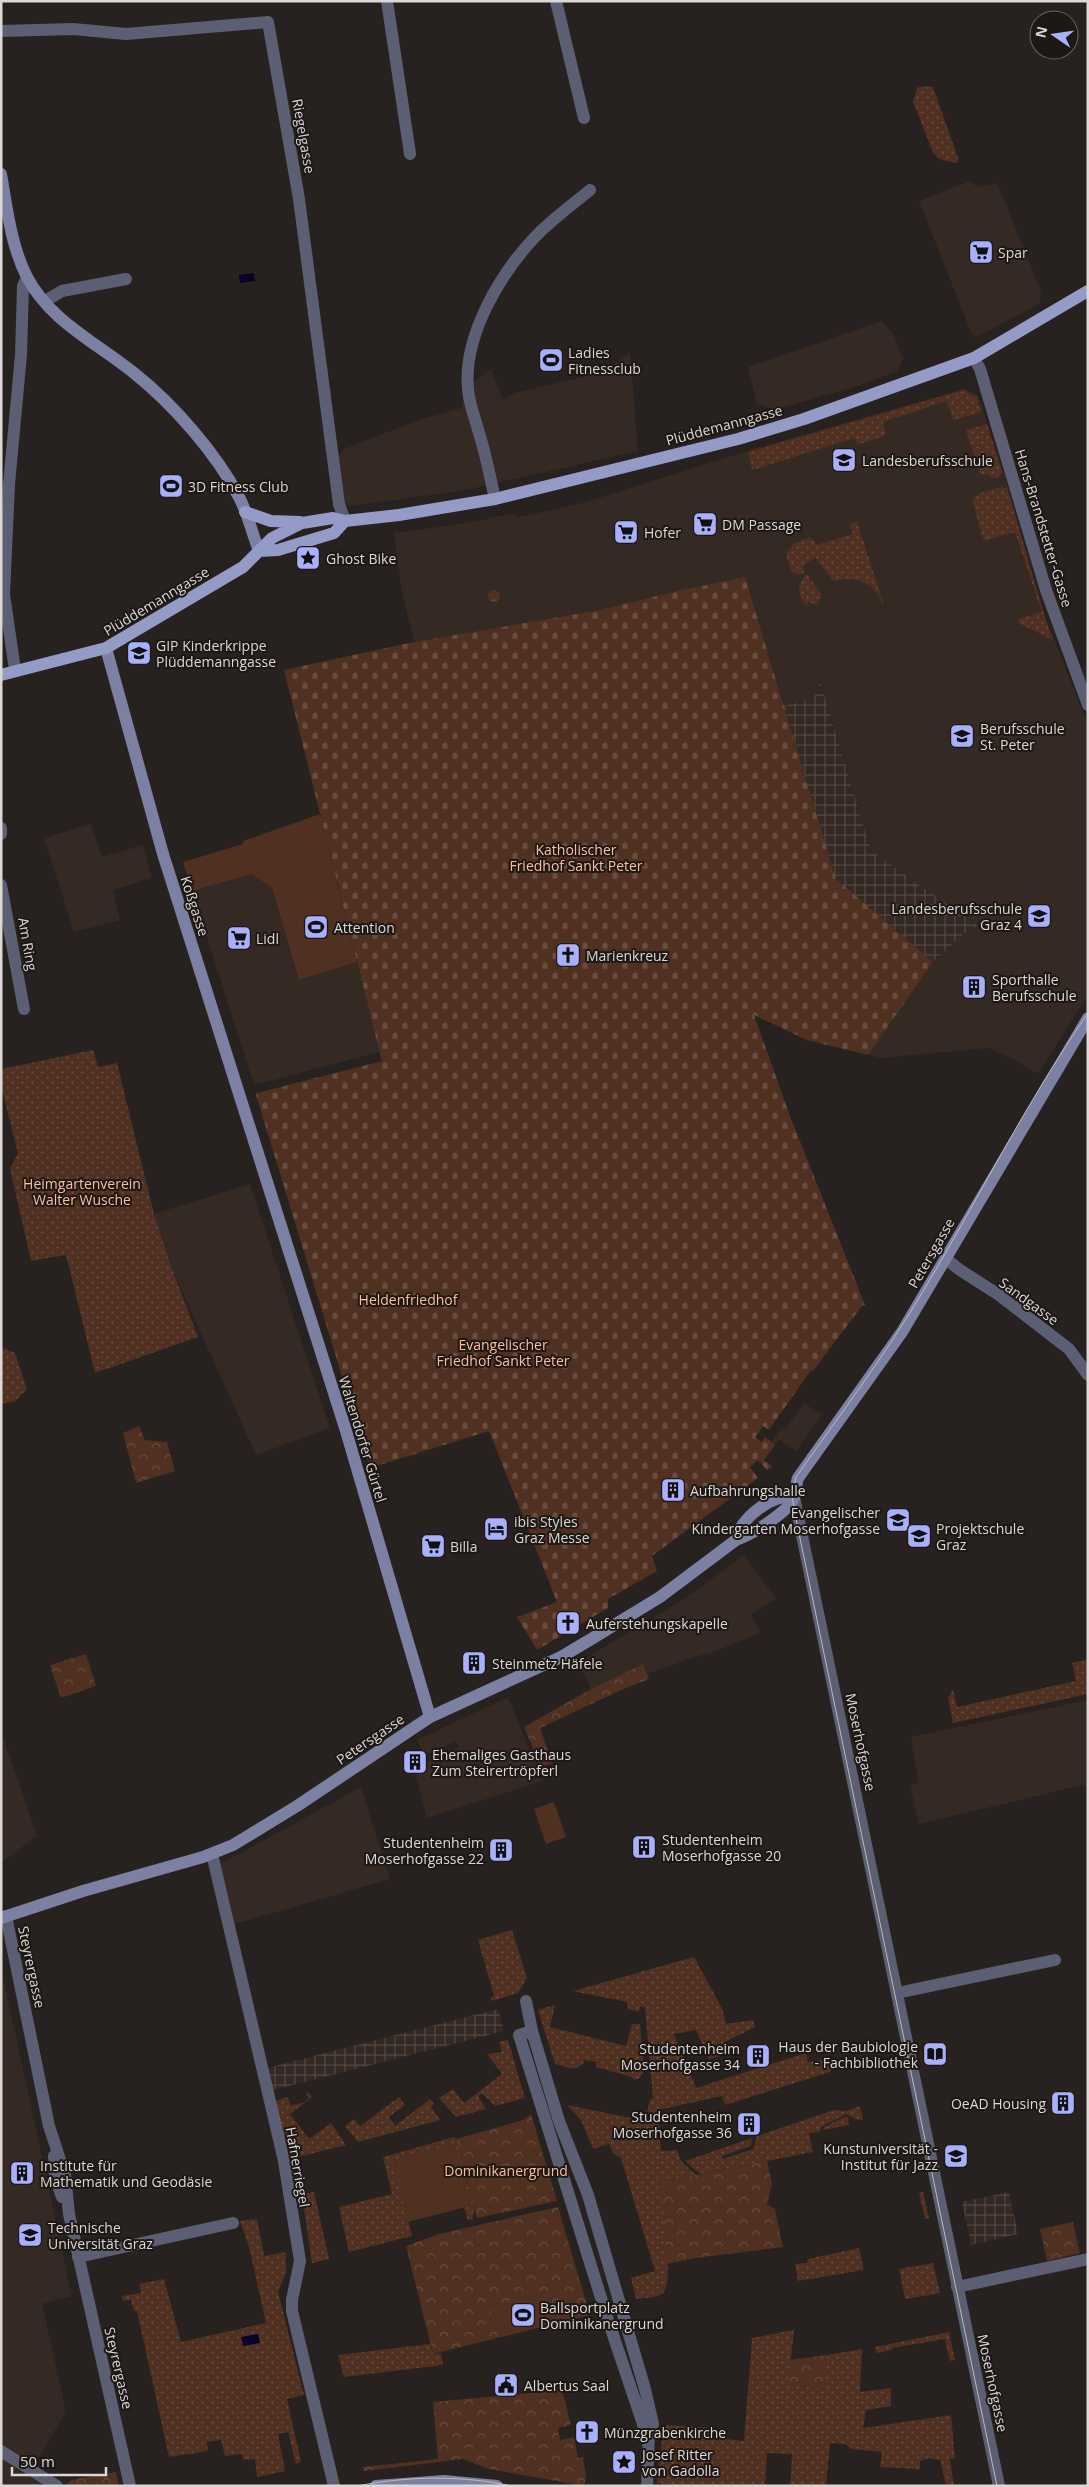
<svg xmlns="http://www.w3.org/2000/svg" width="1089" height="2487" viewBox="0 0 1089 2487" font-family="'Open Sans',sans-serif">
<defs>
<pattern id="industrial-grid" width="8" height="8" patternUnits="userSpaceOnUse" patternTransform="scale(1.25)"><rect width="8" height="8" fill="#352923"/><path d="M0 4h8M4 0v8" fill="none" stroke="#524742"/></pattern>
<pattern id="grass-dots" width="8" height="8" patternUnits="userSpaceOnUse" patternTransform="scale(1.25)"><rect width="8" height="8" fill="#503020"/><path d="M2 2h.1M6 6h.1" fill="none" stroke="#694d40" stroke-width="1.8" stroke-linecap="round"/></pattern>
<pattern id="cemetery-stones" width="16" height="16" patternUnits="userSpaceOnUse" patternTransform="scale(1.25)"><rect width="16" height="16" fill="#503020"/><path d="M2 7V4a2 2 0 0 1 4 0v3zM10 15v-3a2 2 0 0 1 4 0v3z" fill="#694d40"/></pattern>
<pattern id="park-crowns" width="20" height="18" patternUnits="userSpaceOnUse" patternTransform="scale(1.25)"><rect width="20" height="18" fill="#503020"/><path d="M2 6a3 3 0 1 1 6 0M12 15a3 3 0 1 1 6 0" fill="none" stroke="#694d40"/></pattern>
</defs>
<rect width="100%" height="100%" fill="#27211f"/>
<path fill="#352923" d="M970 181 977 187 997 183 1042 293 1039 304 977 337 972 335 919 201Z
M882 321 894 335 903 359 898 371 861 385 774 410 757 404 748 367Z
M630 352 638 451 461 491 350 506 345 503 336 461 342 450 418 420 461 408 468 386 491 369 503 400 514 393 604 372Z
M964 389 978 395 1006 480 1045 616 1088 725V995L1038 1074 1013 1059 988 1048 881 1058 868 1055 933 962 969 929 978 926 871 851 820 681 819 691 812 698 784 706 745 578 677 591 600 610 414 642 402 592 394 536V533L460 524 513 514 521 517 586 502 753 449Z
M91 824 102 857 143 845 152 878 113 890 120 920 74 932 44 838Z
M252 874 272 888 299 980 357 962 380 1052 254 1085 192 891Z
M250 1184 330 1428 256 1455 172 1269 154 1214Z
M804 1403 822 1415 796 1451 779 1440 775 1445 771 1442 782 1427 785 1429Z
M744 1555 776 1599 751 1614 760 1633 711 1653 697 1656 653 1672 647 1673 643 1665 591 1689 578 1663 684 1599Z
M508 1697 542 1781 427 1818 414 1769 459 1747 456 1741 425 1755 417 1740Z
M1088 1700V1788L1083 1785 919 1824 910 1785 918 1782 911 1737Z
M1 1730 37 1836 1 1863Z
M361 1787 390 1879 235 1924 220 1864Z
M1 1967 72 2296 42 2304 66 2412 32 2469 57 2486H1Z"/>
<path fill="url(#industrial-grid)" d="M819 678 871 851 978 926 967 931 933 962 836 879 784 706 812 698 819 691Z
M498 2009 504 2031 273 2090 267 2068Z
M1009 2192 1018 2234 971 2245 962 2202Z"/>
<path fill="url(#grass-dots)" d="M923 86 933 87 959 161 956 163 939 159 933 152 913 102 917 88Z
M964 390 977 397 981 412 954 420 946 401 883 422 886 435 857 445 855 438 752 470 748 452Z
M987 424 1002 472 999 477 994 478 986 474 982 475 979 471 966 430Z
M1002 487 1007 488 1046 621 1053 640 1020 624 1018 619 1042 612 1015 532 984 541 973 503C975 491 992 490 1002 487Z
M857 522 884 605C872 582 858 575 833 581L815 557 802 567 805 572 798 575 791 571 786 554 793 544 811 537 817 545 853 534 850 524Z
M807 574 822 595 817 605 808 602 807 606C796 594 797 585 807 574Z
M93 1050 98 1067 117 1063 154 1214 172 1269 198 1337 95 1373 66 1255 31 1261 10 1169 18 1153 1 1086V1069Z
M1 1347 15 1353 27 1389 15 1401 2 1404Z
M1088 1659V1694L953 1723 948 1698 953 1690 957 1707 1076 1681 1072 1663Z
M512 1930 527 1978 518 1993 492 2001 490 1998 494 1996 478 1940Z
M694 1957 722 2008 726 2024 753 2020 755 2027 725 2042 727 2054 709 2059 696 2030 674 2034 686 2063H688V2068L696 2088 806 2053 808 2062 835 2058V2066L830 2072 725 2105 722 2096 658 2110 661 2151 677 2150 681 2161 696 2175 661 2182C663 2199 674 2285 663 2293 657 2298 643 2298 636 2299L631 2278 655 2271 621 2158 613 2153 609 2144 593 2149 581 2120 567 2105 645 2121 650 2099 653 2098 645 2007H640L639 2012 628 2009 627 2002 573 1991Z
M555 2005 550 2027 626 2046 632 2024H640L644 2070 640 2078 634 2080 632 2077 596 2067V2062L584 2060 583 2064 574 2069 555 2064 538 2010Z
M508 2040 525 2098 495 2106 482 2093 478 2096 486 2109 456 2117 439 2098 453 2089 464 2103 502 2074 487 2054 502 2052 499 2042Z
M308 2092 312 2097 290 2114 309 2139 331 2123 346 2145 290 2159 275 2101 287 2097 291 2105 303 2103 309 2098 306 2094Z
M399 2097 405 2105 389 2117 395 2126 430 2099 434 2104 431 2107 440 2120 358 2142 345 2126 354 2119 360 2126Z
M860 2106 863 2120H858L846 2114 821 2127V2131L809 2133 813 2152 700 2174 685 2161 752 2138 751 2146 722 2156 723 2159 753 2149 757 2136 834 2110 846 2111Z
M844 2117 848 2118 849 2125 823 2130 824 2127Z
M454 2137 456 2139 475 2211 473 2213V2219L468 2220 464 2208 470 2206 454 2144 393 2160 412 2236 349 2252 339 2207 392 2194 383 2157Z
M314 2192 329 2259 312 2263 302 2194Z
M923 2192 929 2218 925 2219 919 2193Z
M257 2219 264 2256 286 2252V2273L278 2292 304 2395 287 2399 301 2462 296 2464 288 2432 278 2434 285 2471 257 2477 255 2459 243 2460 242 2454 225 2456 221 2440 207 2442 208 2451 169 2457 137 2311H134L131 2300 123 2301 122 2296 141 2293 139 2284 164 2279 181 2342 266 2323 249 2247 240 2221Z
M859 2248 864 2270 798 2281 795 2264 807 2263 808 2259Z
M933 2263 940 2293 905 2299 899 2269Z
M794 2330 788 2384 825 2389 827 2355 862 2349 860 2392 891 2388V2406L866 2410 863 2428 951 2415 955 2458 950 2459 954 2486H946L940 2460 929 2458 920 2461V2469L880 2467 882 2452 851 2449 846 2444 830 2443 826 2486H790L792 2454 767 2453 765 2486H678L657 2483 662 2440 666 2425 711 2428 710 2437 744 2441 752 2338Z
M949 2332 955 2360 950 2361 945 2339 892 2348V2350L876 2353 875 2347Z
M430 2344 433 2354 441 2353 443 2365 344 2377 338 2355Z"/>
<path fill="url(#cemetery-stones)" d="M745 577 836 879 933 962 868 1055 807 1040 754 1015 790 1116 865 1305 862 1306 813 1371 811 1370 769 1430 763 1426 755 1437 761 1442 765 1437 775 1445 764 1460 773 1467 767 1470 758 1460 750 1467 758 1478 652 1556 657 1571 608 1599V1608L537 1650 517 1617 557 1602 489 1431 370 1468 256 1095 257 1093 382 1061 284 670 414 642 600 610 677 591Z"/>
<path fill="url(#park-crowns)" d="M488 596a6 6 0 1 1 12 0a6 6 0 1 1-12 0Z
M139 1426 145 1440 167 1442 175 1471 136 1483 123 1433Z
M86 1654 96 1686 61 1698 50 1665Z
M643 1664 649 1679 621 1690 540 1728 552 1763 541 1767 524 1727 591 1689Z
M531 2114 557 2201 477 2218 456 2139 523 2120Z
M767 2161 772 2184 767 2205 775 2209 783 2247 695 2258 667 2264 661 2182Z
M558 2207 590 2315 433 2354 406 2246 439 2234Z
M1073 2222 1080 2253 1047 2261 1040 2229Z
M827 2355 826 2389 788 2384 790 2360Z
M562 2390 571 2425 558 2428 560 2440 574 2437 578 2458 583 2457 586 2476 584 2486 489 2469 463 2459 364 2471 363 2467 438 2459 433 2402Z
M116 2472 119 2486H68L67 2484 71 2480Z"/>
<path fill="#503020" d="M320 814 357 962 299 980 272 888 252 874 192 891 183 862 243 844V841Z
M554 1802 566 1837 546 1844 534 1809Z
M454 2144 470 2206 408 2222 392 2160Z
M549 2291 556 2323 498 2338 490 2306Z"/>
<path fill="#070329" d="M254 273 255 281 240 283 239 275Z
M258 2334 260 2343 243 2346 241 2337Z"/>
<g fill="none" stroke-linecap="round" stroke-linejoin="round">
<path stroke="#5c5f74" stroke-width="12" d="M387 1 410 154
M556 1 584 118
M1 31 73 29 126 34 268 22 299 199 339 504 345 521
M45 301 62 291 126 279
M974 358 980 369 1046 590 1088 705
M495 499C490 477 486 455 479 433 475 418 469 404 468 389 463 336 500 274 535 237 552 219 572 205 590 190
M15 670 4 594 9 484 21 355 23 286 27 278
M1 828V834
M1 885 24 1009
M946 1259 960 1270 999 1295 1069 1349 1088 1375
M212 1854 284 2161 300 2261 292 2300V2311L334 2486
M897 1993 1055 1960
M526 2001 532 2031 559 2121 588 2195 645 2389 653 2424 649 2433 647 2486
M532 2031 519 2035 607 2317 644 2427 649 2433
M78 2257 233 2223
M957 2287 1088 2259
M1 2451 57 2486"/>
<path stroke="#5c5f74" stroke-width="12" d="M794 1497 999 2486
M6 1916 49 2126 65 2175 69 2214 130 2486
M54 2156 55 2177 62 2197"/>
<path stroke="#7c81a3" stroke-width="12" d="M1 174C7 208 11 246 27 277 50 321 97 343 134 373 173 404 216 453 239 497 248 514 252 533 259 551
M106 648 163 854 346 1431 430 1717
M736 1540C740 1518 773 1493 794 1497
M1 1918 83 1891 203 1857 233 1845 297 1806 430 1717 561 1657 593 1638 660 1597 736 1540C752 1534 786 1514 794 1498 796 1492 796 1484 798 1478L902 1332 1088 1018
M376 2486 444 2481 497 2486"/>
<path stroke="#959bc7" stroke-width="12" d="M245 512 271 521 300 522
M259 551 278 550 334 533 345 521
M1 675 106 648 243 567 272 538 302 523 333 518 345 521 399 515 495 499 738 439 804 419 974 358 1088 291"/>
<path stroke="#bfbab8" stroke-width="1" d="M357 2486C408 2476 461 2475 512 2486
M997 2486 795 1514 792 1496 796 1477C839 1416 884 1357 922 1293 978 1200 1026 1102 1088 1013"/>
</g>
<defs>
<symbol id="supermarket-square" viewBox="-11 -11 22 22"><rect x="-9" y="-9" width="18" height="18" rx="4" fill="#a8b0fc" stroke="#1e1815"/><path d="M-6-5.5h2.5l.6 2H6L4.5 2H-2.5L-4.4-4H-6ZM-1.5 3.2a1.3 1.3 0 1 0 .1 0ZM3 3.2a1.3 1.3 0 1 0 .1 0Z" fill="#111"/></symbol>
<symbol id="stadium-square" viewBox="-11 -11 22 22"><rect x="-9" y="-9" width="18" height="18" rx="4" fill="#a8b0fc" stroke="#1e1815"/><path d="M0-5a6.5 5 0 1 0 0 10a6.5 5 0 1 0 0-10ZM-3.5-1.8h7v3.6h-7Z" fill="#111"/></symbol>
<symbol id="school-square" viewBox="-11 -11 22 22"><rect x="-9" y="-9" width="18" height="18" rx="4" fill="#a8b0fc" stroke="#1e1815"/><path d="M0-5L7-2L0 1L-7-2ZM-4 1L0 2.5L4 1V4Q0 6-4 4Z" fill="#111"/></symbol>
<symbol id="sight-square" viewBox="-11 -11 22 22"><rect x="-9" y="-9" width="18" height="18" rx="4" fill="#a8b0fc" stroke="#1e1815"/><path d="M0-6L1.8-2.2L6-1.7L2.9 1.2L3.7 5.4L0 3.3L-3.7 5.4L-2.9 1.2L-6-1.7L-1.8-2.2Z" fill="#111"/></symbol>
<symbol id="church-square" viewBox="-11 -11 22 22"><rect x="-9" y="-9" width="18" height="18" rx="4" fill="#a8b0fc" stroke="#1e1815"/><path d="M-1.2-6h2.4v3.5h3.3v2.4h-3.3V6h-2.4V-.1h-3.3v-2.4h3.3Z" fill="#111"/></symbol>
<symbol id="building-square" viewBox="-11 -11 22 22"><rect x="-9" y="-9" width="18" height="18" rx="4" fill="#a8b0fc" stroke="#1e1815"/><path d="M-4-6H4V6H1V3H-1V6H-4ZM-2.5-4.3h1.7v1.8h-1.7ZM.8-4.3h1.7v1.8H.8ZM-2.5-1h1.7V.8h-1.7ZM.8-1h1.7V.8H.8Z" fill="#111"/></symbol>
<symbol id="hotel-square" viewBox="-11 -11 22 22"><rect x="-9" y="-9" width="18" height="18" rx="4" fill="#a8b0fc" stroke="#1e1815"/><path d="M-6-4.5h1.5V1H6V5H4.5V3h-9V5H-6ZM-4 0a1.8 1.8 0 1 1 3.6 0ZM.5 0V-2.5h3Q6-2.5 6 0Z" fill="#111"/></symbol>
<symbol id="library-square" viewBox="-11 -11 22 22"><rect x="-9" y="-9" width="18" height="18" rx="4" fill="#a8b0fc" stroke="#1e1815"/><path d="M-6-4Q-3-5.5-.7-3.5V5Q-3 3-6 4ZM6-4Q3-5.5 .7-3.5V5Q3 3 6 4Z" fill="#111"/></symbol>
<symbol id="university-square" viewBox="-11 -11 22 22"><rect x="-9" y="-9" width="18" height="18" rx="4" fill="#a8b0fc" stroke="#1e1815"/><path d="M0-5L7-2L0 1L-7-2ZM-4 1L0 2.5L4 1V4Q0 6-4 4Z" fill="#111"/></symbol>
<symbol id="civic-square" viewBox="-11 -11 22 22"><rect x="-9" y="-9" width="18" height="18" rx="4" fill="#a8b0fc" stroke="#1e1815"/><path d="M-.6-6.5H3V-4.5H.6V-3L4-1V1h2V6H-6V1h2V-1L-.6-3ZM-1.2 2.5V6h2.4V2.5Z" fill="#111"/></symbol>
</defs>
<g fill-rule="evenodd">
<use href="#supermarket-square" x="967" y="238" width="28" height="28"/>
<use href="#stadium-square" x="537" y="346" width="28" height="28"/>
<use href="#school-square" x="830" y="446" width="28" height="28"/>
<use href="#stadium-square" x="157" y="472" width="28" height="28"/>
<use href="#supermarket-square" x="691" y="510" width="28" height="28"/>
<use href="#supermarket-square" x="612" y="518" width="28" height="28"/>
<use href="#sight-square" x="294" y="544" width="28" height="28"/>
<use href="#school-square" x="125" y="639" width="28" height="28"/>
<use href="#school-square" x="948" y="722" width="28" height="28"/>
<use href="#school-square" x="1025" y="902" width="28" height="28"/>
<use href="#stadium-square" x="302" y="913" width="28" height="28"/>
<use href="#supermarket-square" x="225" y="924" width="28" height="28"/>
<use href="#church-square" x="554" y="941" width="28" height="28"/>
<use href="#building-square" x="960" y="973" width="28" height="28"/>
<use href="#building-square" x="659" y="1476" width="28" height="28"/>
<use href="#school-square" x="884" y="1506" width="28" height="28"/>
<use href="#hotel-square" x="482" y="1515" width="28" height="28"/>
<use href="#school-square" x="905" y="1522" width="28" height="28"/>
<use href="#supermarket-square" x="419" y="1532" width="28" height="28"/>
<use href="#church-square" x="554" y="1609" width="28" height="28"/>
<use href="#building-square" x="460" y="1649" width="28" height="28"/>
<use href="#building-square" x="401" y="1748" width="28" height="28"/>
<use href="#building-square" x="630" y="1833" width="28" height="28"/>
<use href="#building-square" x="487" y="1836" width="28" height="28"/>
<use href="#library-square" x="921" y="2040" width="28" height="28"/>
<use href="#building-square" x="744" y="2042" width="28" height="28"/>
<use href="#building-square" x="1049" y="2089" width="28" height="28"/>
<use href="#building-square" x="735" y="2110" width="28" height="28"/>
<use href="#university-square" x="942" y="2142" width="28" height="28"/>
<use href="#building-square" x="8" y="2159" width="28" height="28"/>
<use href="#university-square" x="16" y="2221" width="28" height="28"/>
<use href="#stadium-square" x="509" y="2301" width="28" height="28"/>
<use href="#civic-square" x="492" y="2371" width="28" height="28"/>
<use href="#church-square" x="573" y="2418" width="28" height="28"/>
<use href="#sight-square" x="610" y="2448" width="28" height="28"/>
</g>
<g text-anchor="middle" dominant-baseline="central" stroke-width="4" stroke-linejoin="round" paint-order="stroke">
<g font-size="14" fill="#dcd8d6" stroke="#1e1815">
<text transform="translate(304 136) rotate(80)">Riegelgasse</text>
<text transform="translate(724 425) rotate(-15)">Plüddemanngasse</text>
<text transform="translate(1044 528) rotate(73)">Hans-Brandstetter-Gasse</text>
<text transform="translate(156 601) rotate(-31)">Plüddemanngasse</text>
<text transform="translate(195 906) rotate(72)">Koßgasse</text>
<text transform="translate(28 944) rotate(80)">Am Ring</text>
<text transform="translate(931 1253) rotate(-60)">Petersgasse</text>
<text transform="translate(1029 1301) rotate(36)">Sandgasse</text>
<text transform="translate(363 1439) rotate(73)">Waltendorfer Gürtel</text>
<text transform="translate(370 1739) rotate(-34)">Petersgasse</text>
<text transform="translate(861 1742) rotate(78)">Moserhofgasse</text>
<text transform="translate(32 1967) rotate(78)">Steyrergasse</text>
<text transform="translate(298 2167) rotate(80)">Hafnerriegel</text>
<text transform="translate(119 2368) rotate(77)">Steyrergasse</text>
<text transform="translate(993 2383) rotate(78)">Moserhofgasse</text>
</g>
<g font-size="14" fill="#dcd8d6" stroke="#1e1815" text-anchor="start">
<text x="998" y="252">Spar</text>
<text x="568" y="352">Ladies<tspan x="568" dy="16">Fitnessclub</tspan></text>
<text x="862" y="460">Landesberufsschule</text>
<text x="188" y="486">3D Fitness Club</text>
<text x="722" y="524">DM Passage</text>
<text x="644" y="532">Hofer</text>
<text x="326" y="558">Ghost Bike</text>
<text x="156" y="645">GIP Kinderkrippe<tspan x="156" dy="16">Plüddemanngasse</tspan></text>
<text x="980" y="728">Berufsschule<tspan x="980" dy="16">St. Peter</tspan></text>
<text x="1022" y="908" text-anchor="end">Landesberufsschule<tspan x="1022" dy="16">Graz 4</tspan></text>
<text x="334" y="927">Attention</text>
<text x="256" y="938">Lidl</text>
<text x="586" y="955">Marienkreuz</text>
<text x="992" y="979">Sporthalle<tspan x="992" dy="16">Berufsschule</tspan></text>
<text x="690" y="1490">Aufbahrungshalle</text>
<text x="880" y="1512" text-anchor="end">Evangelischer<tspan x="880" dy="16">Kindergarten Moserhofgasse</tspan></text>
<text x="514" y="1521">ibis Styles<tspan x="514" dy="16">Graz Messe</tspan></text>
<text x="936" y="1528">Projektschule<tspan x="936" dy="16">Graz</tspan></text>
<text x="450" y="1546">Billa</text>
<text x="586" y="1623">Auferstehungskapelle</text>
<text x="492" y="1663">Steinmetz Häfele</text>
<text x="432" y="1754">Ehemaliges Gasthaus<tspan x="432" dy="16">Zum Steirertröpferl</tspan></text>
<text x="662" y="1839">Studentenheim<tspan x="662" dy="16">Moserhofgasse 20</tspan></text>
<text x="484" y="1842" text-anchor="end">Studentenheim<tspan x="484" dy="16">Moserhofgasse 22</tspan></text>
<text x="918" y="2046" text-anchor="end">Haus der Baubiologie<tspan x="918" dy="16">- Fachbibliothek</tspan></text>
<text x="740" y="2048" text-anchor="end">Studentenheim<tspan x="740" dy="16">Moserhofgasse 34</tspan></text>
<text x="1046" y="2103" text-anchor="end">OeAD Housing</text>
<text x="732" y="2116" text-anchor="end">Studentenheim<tspan x="732" dy="16">Moserhofgasse 36</tspan></text>
<text x="938" y="2148" text-anchor="end">Kunstuniversität -<tspan x="938" dy="16">Institut für Jazz</tspan></text>
<text x="40" y="2165">Institute für<tspan x="40" dy="16">Mathematik und Geodäsie</tspan></text>
<text x="48" y="2227">Technische<tspan x="48" dy="16">Universität Graz</tspan></text>
<text x="540" y="2307">Ballsportplatz<tspan x="540" dy="16">Dominikanergrund</tspan></text>
<text x="524" y="2385">Albertus Saal</text>
<text x="604" y="2432">Münzgrabenkirche</text>
<text x="642" y="2454">Josef Ritter<tspan x="642" dy="16">von Gadolla</tspan></text>
</g>
<g font-size="14" fill="#fdbe9f" stroke="#1e1815">
<text x="576" y="849">Katholischer<tspan x="576" dy="16">Friedhof Sankt Peter</tspan></text>
<text x="82" y="1183">Heimgartenverein<tspan x="82" dy="16">Walter Wusche</tspan></text>
<text x="408" y="1299">Heldenfriedhof</text>
<text x="503" y="1344">Evangelischer<tspan x="503" dy="16">Friedhof Sankt Peter</tspan></text>
<text x="506" y="2170">Dominikanergrund</text>
</g>
</g>
<rect width="1089" height="2487" fill="none" stroke="#dcd8d6" stroke-width="5"/>
<g transform="translate(1054 35) rotate(283)"><circle r="24" fill="#1e1815" stroke="#6a6562"/>
<path d="M0-4L9 19L0 12L-9 19Z" fill="#a8b0fc"/>
<text y="-8" font-size="14" font-weight="bold" text-anchor="middle" fill="#dcd8d6">N</text>
</g>
<path d="M12 2467v8h94v-8" fill="none" stroke="#dcd8d6" stroke-width="2.5"/>
<text x="20" y="2467" font-size="15" fill="#dcd8d6" stroke="#1e1815" stroke-width="4" paint-order="stroke">50 m</text>
</svg>
